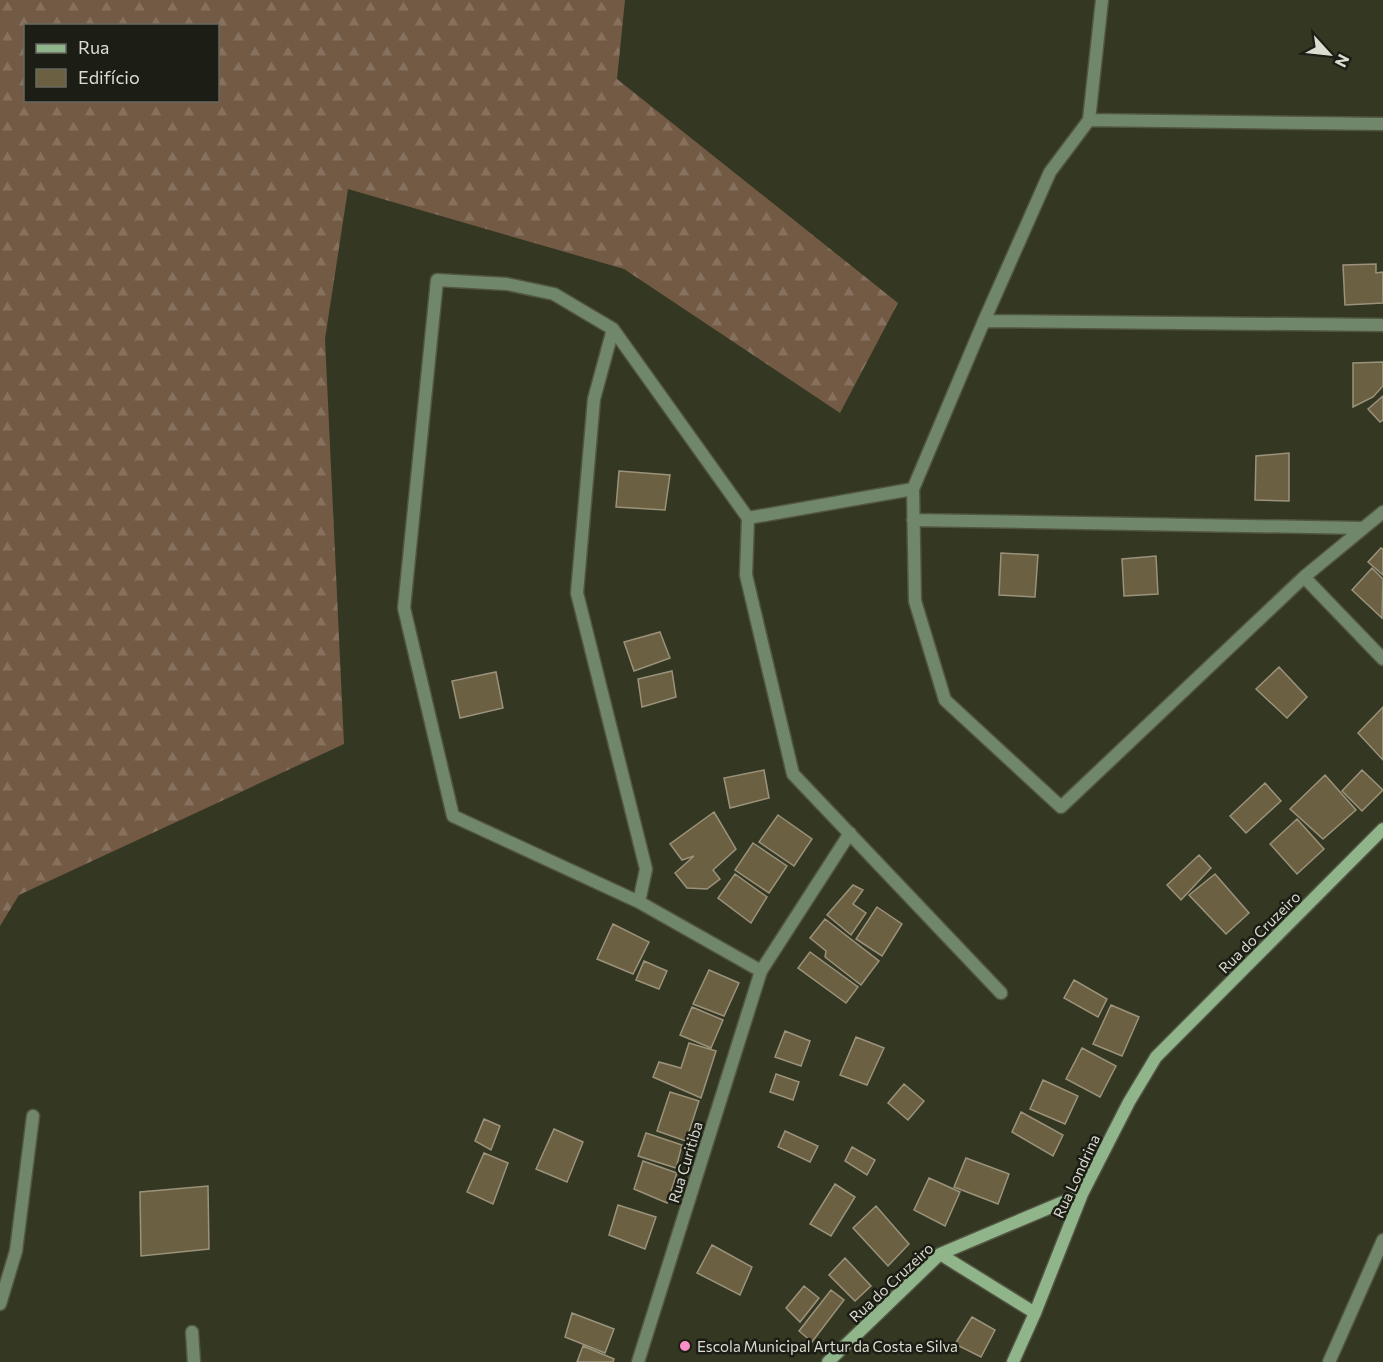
<svg xmlns="http://www.w3.org/2000/svg" width="1383" height="1362" viewBox="0 0 1383 1362" font-family="Commissioner,sans-serif">
<defs>
<pattern id="forest-firs" width="22" height="20" patternUnits="userSpaceOnUse" patternTransform="scale(1.5)"><rect width="22" height="20" fill="#735a44"/><path d="M5 1l3.5 6h-7zM16 11l3.5 6h-7z" fill="#86715e"/></pattern>
</defs>
<rect width="100%" height="100%" fill="#343722"/>
<path fill="url(#forest-firs)" fill-rule="evenodd" d="M0 0H625L617 79 898 303 840 413 624 269 348 189 325 339 344 744 19 895 0 926ZM26 26H218V100H26Z"/>
<path fill="#6c6042" stroke="#9b927b" stroke-width="1.5" d="M1376 264V273L1383 272V303L1345 305 1343 265Z
M1383 362V386L1373 397 1353 407V363Z
M1383 396V420L1380 422 1368 409Z
M1289 453V501L1255 500 1256 456Z
M619 471 670 475 665 510 616 507Z
M1381 548 1383 549V575L1368 562Z
M1001 553 1038 555 1035 597 999 595Z
M1156 556 1158 594 1124 596 1122 559Z
M1372 568 1383 579 1382 618 1352 590Z
M660 632 670 658 634 671 624 642Z
M1279 667 1307 697 1287 718 1256 689Z
M672 671 676 697 642 707 638 679Z
M496 672 503 708 460 718 452 681Z
M1383 707V760L1358 733Z
M764 770 769 798 730 808 724 778Z
M1362 770 1383 790 1362 811 1342 791Z
M1325 775 1356 810 1323 839 1290 809Z
M1265 783 1281 801 1246 833 1230 816Z
M714 812 736 849 713 870 720 879 707 889 687 888 675 873 694 856 682 860 670 844Z
M778 815 812 839 794 866 759 842Z
M1297 819 1324 849 1297 874 1270 844Z
M753 843 787 866 769 893 735 870Z
M1199 855 1211 868 1181 900 1167 885Z
M735 874 767 897 751 923 718 898Z
M1215 874 1249 913 1226 934 1189 895Z
M853 885 863 890 853 904 866 913 851 935 827 915Z
M877 907 902 924 882 956 856 939Z
M825 919 879 961 861 985 825 957 826 951 810 938Z
M613 924 649 942 633 974 597 959Z
M810 952 858 987 846 1003 798 968Z
M644 961 667 971 659 989 636 980Z
M709 970 739 983 724 1016 693 1004Z
M1074 980 1107 999 1098 1017 1064 998Z
M1111 1005 1139 1017 1122 1056 1093 1044Z
M692 1007 723 1020 711 1048 680 1035Z
M785 1031 810 1041 801 1066 775 1057Z
M856 1037 884 1048 867 1085 840 1075Z
M689 1043 716 1051 701 1098 653 1077 659 1062 681 1068Z
M1082 1048 1116 1066 1100 1097 1066 1079Z
M776 1074 799 1082 793 1100 770 1092Z
M1043 1080 1078 1096 1065 1124 1030 1109Z
M904 1084 924 1101 908 1120 888 1103Z
M670 1092 699 1101 686 1141 657 1131Z
M1021 1112 1063 1135 1053 1156 1012 1132Z
M484 1119 500 1126 491 1150 475 1141Z
M554 1129 583 1142 567 1182 536 1169Z
M785 1131 818 1146 810 1162 778 1147Z
M646 1133 682 1145 676 1168 638 1156Z
M852 1147 875 1160 867 1175 845 1161Z
M484 1153 508 1163 493 1204 467 1192Z
M966 1158 1009 1174 998 1204 954 1187Z
M643 1161 677 1173 667 1203 634 1189Z
M929 1178 960 1192 945 1226 914 1210Z
M835 1184 855 1197 831 1236 810 1224Z
M208 1186 209 1249 141 1256 140 1192Z
M618 1205 656 1217 645 1249 609 1235Z
M876 1206 909 1244 888 1266 853 1228Z
M712 1245 752 1267 740 1295 697 1273Z
M845 1258 871 1286 855 1301 829 1275Z
M804 1286 819 1298 800 1322 786 1308Z
M831 1290 844 1300 812 1342 799 1331Z
M572 1313 614 1329 605 1353 565 1337Z
M972 1317 995 1330 981 1357 955 1344Z
M583 1346 614 1359 613 1362H577Z"/>
<g fill="none" stroke-linecap="round" stroke-linejoin="round">
<defs>
<path id="street" d="M1102 0 1089 120 1050 172 984 321 913 489 915 601 945 700 1061 807 1304 577 1383 512
M1089 120 1383 124
M984 321 1383 325
M613 329 594 399 577 593 646 869 639 902
M748 518 913 489
M913 520 1363 528
M1304 577 1383 659
M761 971 639 902 453 816 404 608 437 280 507 284 554 294 613 329 748 518 746 575 793 774 1001 993
M0 1304 16 1251 33 1116
M192 1332 194 1362
M638 1362 761 971 850 833
M1329 1362 1383 1240"/>
<path id="secondary" d="M940 1254 1035 1313
M828 1362 940 1254 1082 1194
M1013 1362 1035 1313 1082 1194 1129 1102 1156 1057 1383 829"/>
</defs>
<use href="#street" stroke="#525542" stroke-width="15"/>
<use href="#secondary" stroke="#525542" stroke-width="15"/>
<use href="#street" stroke="#70876c" stroke-width="12"/>
<use href="#secondary" stroke="#91b58a" stroke-width="12"/>
</g>
<circle fill="#fa8fc7" stroke="#1c1d14" stroke-width="2" cx="685" cy="1346" r="6"/>
<g text-anchor="middle" dominant-baseline="central" stroke-width="5" stroke-linejoin="round" paint-order="stroke">
<g font-size="15" fill="#dbddd1" stroke="#1c1d14">
<text transform="translate(1259 932) rotate(-45)">Rua do Cruzeiro</text>
<text transform="translate(685 1162) rotate(-73)">Rua Curitiba</text>
<text transform="translate(1076 1176) rotate(-65)">Rua Londrina</text>
<text transform="translate(891 1282) rotate(-43)">Rua do Cruzeiro</text>
</g>
<g font-size="15" fill="#dbddd1" stroke="#1c1d14" text-anchor="start">
<text x="697" y="1346">Escola Municipal Artur da Costa e Silva</text>
</g>
</g>
<rect x="24" y="24" width="195" height="78" fill="#1c1d14" stroke="#686a60" stroke-width="1.5"/>
<rect x="36" y="44" width="30" height="9" fill="#91b58a" stroke="#686a60" stroke-width="1.5"/>
<text x="78" y="54" font-size="18" fill="#dbddd1">Rua</text>
<rect x="36" y="69" width="30" height="18" fill="#6c6042" stroke="#686a60" stroke-width="1.5"/>
<text x="78" y="84" font-size="18" fill="#dbddd1">Edifício</text>
<g transform="translate(1329 54) rotate(117)" stroke="#1c1d14" stroke-width="4.5" paint-order="stroke">
<path d="M0-4.5L10 22L0 15L-10 22Z" fill="#dbddd1"/>
<text y="-9" font-size="16" font-weight="bold" text-anchor="middle" fill="#dbddd1">N</text>
</g>
</svg>
